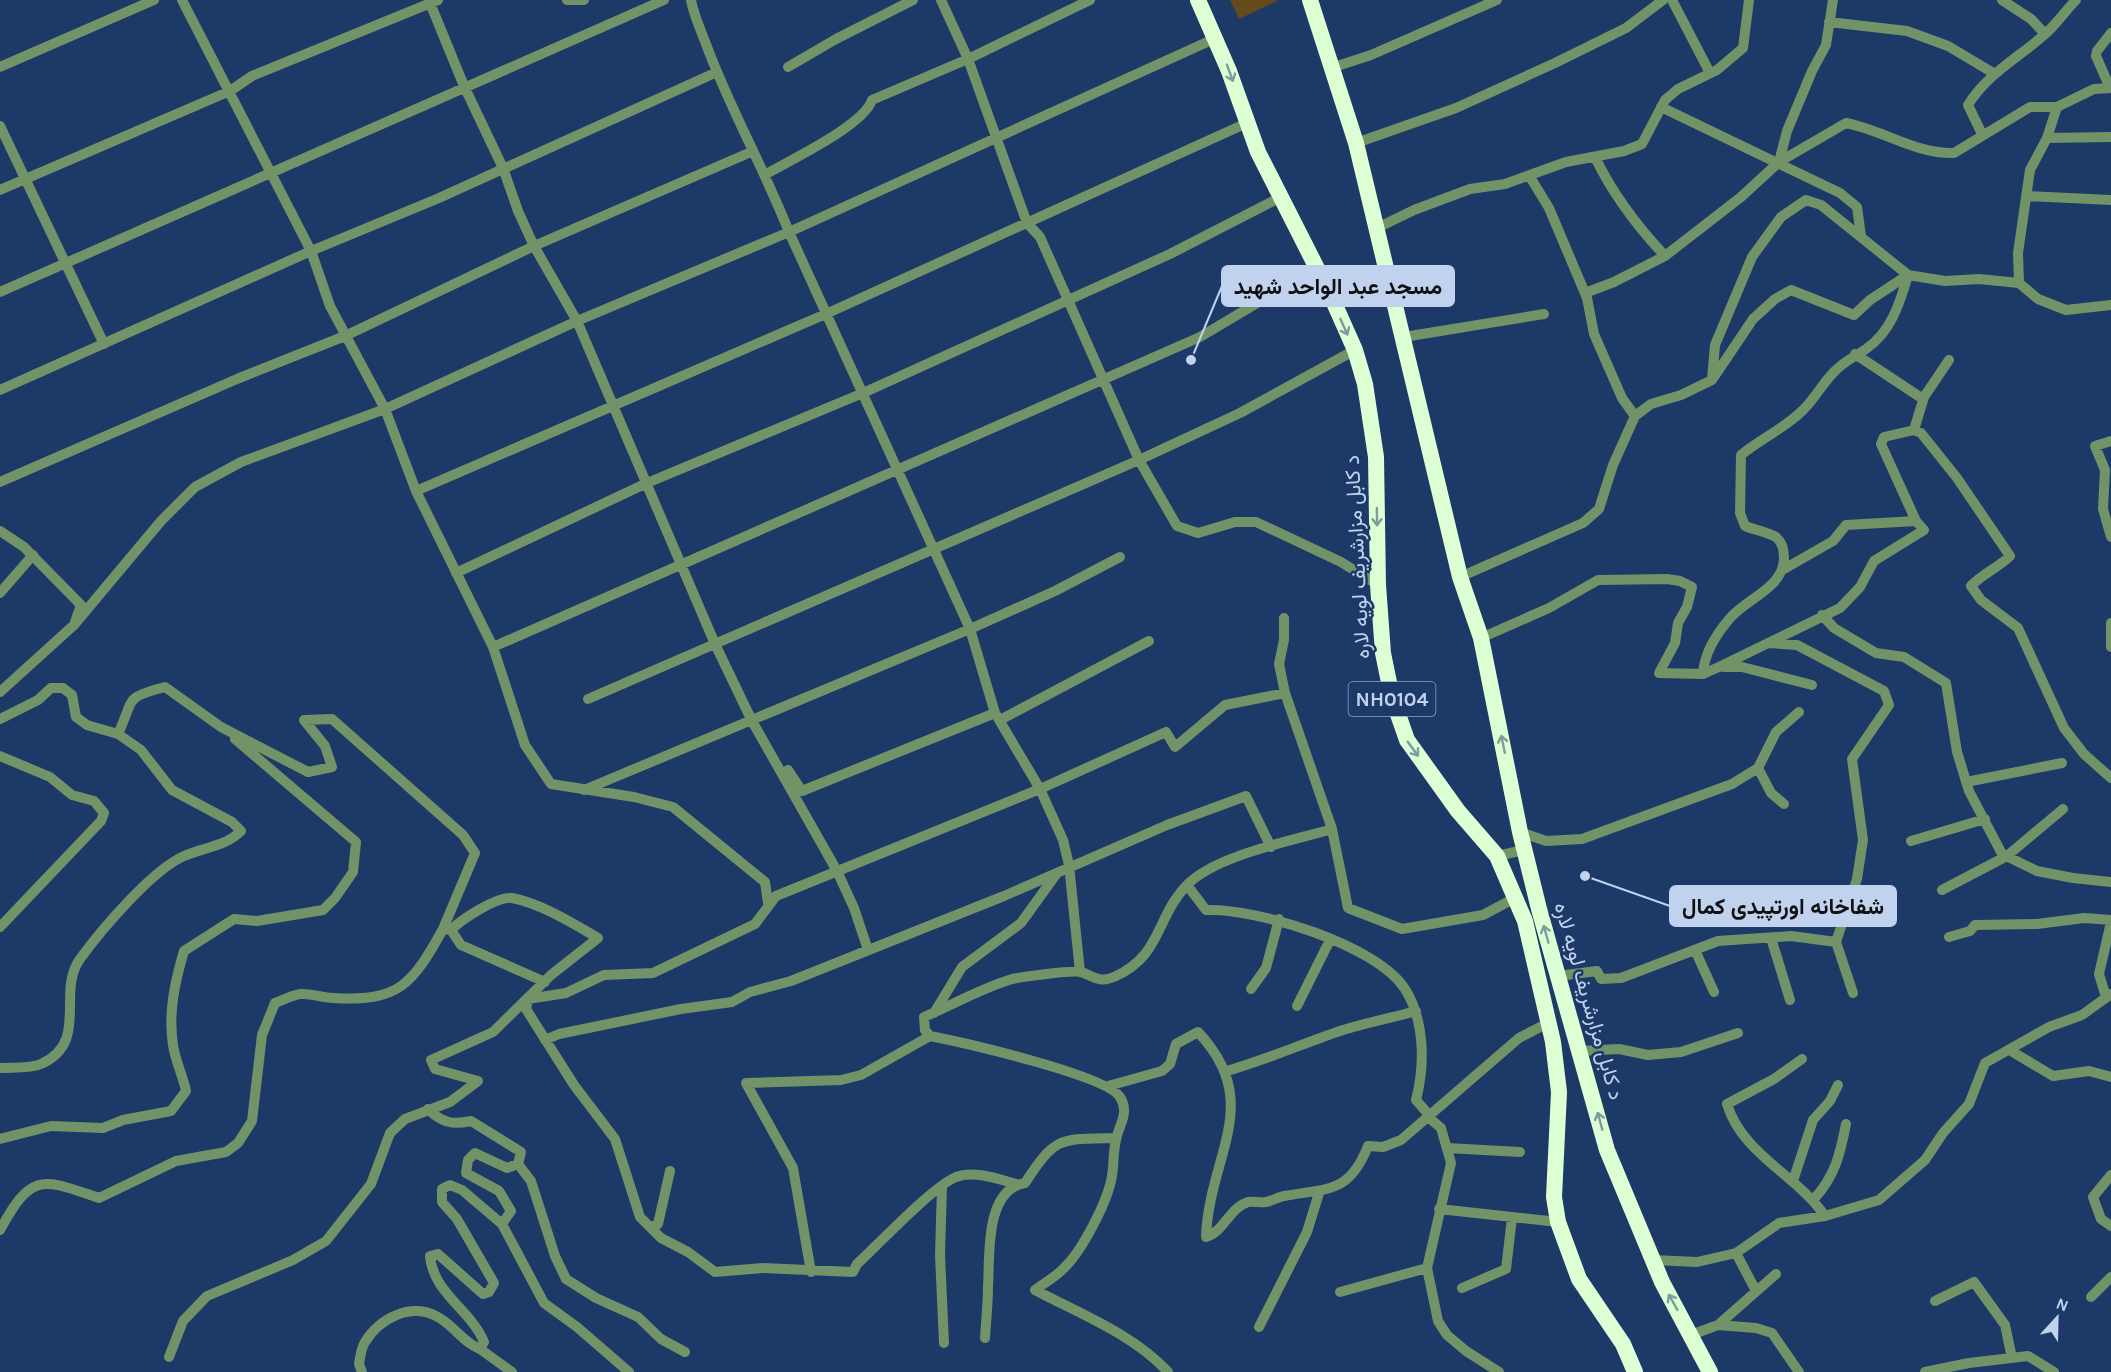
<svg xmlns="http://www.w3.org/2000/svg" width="2111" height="1372" viewBox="0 0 2111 1372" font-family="Karla,Vazirmatn,sans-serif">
<rect width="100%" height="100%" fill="#1c3967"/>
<path fill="#654a1a" d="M1230 0H1277V1L1239 19Z"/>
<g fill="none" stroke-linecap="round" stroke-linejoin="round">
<path stroke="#719367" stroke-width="10" d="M182 0 311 251 330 306 385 409 416 491 493 647 525 745 551 784 634 797 673 807 765 882 768 903
M567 0H584
M691 0C694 17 703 35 709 52 733 114 765 171 789 232L970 629 995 713 1040 789 1063 840 1069 865 1080 972
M941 0 968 59 1027 223 1040 237 1139 460 1177 526 1198 533 1235 522H1256L1341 562 1378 585
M1672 0 1710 73
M2002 0 2031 19 2045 34
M430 3 464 86 503 168 518 211 534 246 577 321 715 644 752 721 837 871 854 908 868 950
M1829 22 1907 31 1948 46 1995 74
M0 67 154 0
M788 67 836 39 913 0
M1331 68 1371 55 1497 0
M2110 88 2096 56 2097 51 2111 33
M1661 107 1840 193 1857 207 1861 236
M0 126 104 344
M1982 134 1968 105C1987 74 2018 58 2044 35 2056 25 2065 11 2076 0
M2047 138 2111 137
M1356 143 1456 108 1555 63 1626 28 1663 0
M1595 157C1613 195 1636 225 1665 256
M1779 162 1787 131 1812 71 1826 45 1833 0
M766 174C791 160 864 125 872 100L968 59 1090 0
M1530 177 1549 208 1587 298 1594 334 1622 398 1635 416
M0 190 230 91 252 76 438 0
M2026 196 2111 200
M1377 228 1414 210 1470 189 1505 184 1566 162 1624 151 1642 144 1665 100 1678 89 1717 70 1743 48 1749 0
M2019 283 2018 253 2030 170 2047 138 2057 107
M0 292 664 0
M1585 293 1614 282 1665 256 1741 197 1779 162 1846 123C1883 130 1915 154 1954 153L2030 107H2057L2094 89 2111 88
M1404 337 1544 314
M1855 354 1923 399
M1712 379 1715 345 1752 257 1781 217 1806 200 1821 205 1908 275 1945 281 1979 279 2019 283 2038 299 2066 310 2111 305
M0 390 311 251 439 198 717 72
M1914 430 1924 397 1949 360
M2111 441 2095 446 2105 470 2103 509 2111 537
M0 482 237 379 345 336 534 246 751 152
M416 491 828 313 1247 123
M0 531 24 547 81 605 74 625 0 692
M1784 569 1833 541 1846 525 1916 521
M456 573 647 483 863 393 1170 254 1279 198
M1460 577 1583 523 1599 509 1613 465 1635 416 1651 404 1681 395 1712 380 1753 319 1775 299 1791 290 1854 315 1870 300 1908 275
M0 593 33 555
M1822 615 1834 628 1876 653 1904 657 1946 683 1957 752 1969 791 2002 854 2037 871 2073 878 2111 882
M1284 618V640L1279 664 1285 693 1332 829 1348 908 1402 929 1483 915 1515 898
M2111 623V647
M74 625 161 521 195 487 241 462 385 409 577 321 789 232 1216 38
M1481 638 1549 608 1598 580 1667 579 1680 581 1692 587 1687 607 1678 623 1675 643 1659 673 1703 674 1719 667 1840 608 1860 587 1874 561 1924 530 1916 521 1881 444 1884 437 1914 430 1921 433 1957 478 2010 556C1998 568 1983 573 1971 586L1981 600 2018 628 2064 728 2084 754 2111 778
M1768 643 1797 645 1884 691 1889 705 1852 759 1863 840 1857 879 1836 942 1853 993
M493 647 1200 337 1316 268
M1723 667H1742L1812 685
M1703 674C1704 653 1717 633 1731 617 1748 598 1784 587 1784 558 1784 551 1782 542 1776 537 1768 532 1755 530 1745 526L1740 513 1741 455C1761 438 1786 428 1804 409 1816 397 1824 381 1836 370 1845 361 1856 356 1866 349 1891 332 1900 303 1908 275
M588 699 1139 460 1240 413 1355 350
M0 719 38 700 51 688H63L72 695 76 717 87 725 118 734C135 698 123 698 165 687L221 727 308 772 332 767 325 746 304 720 332 719 463 835 475 853 443 929 451 930C462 919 497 896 512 898 540 903 574 924 598 938L551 975 493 1032 431 1060 435 1069 478 1081 450 1102 405 1119 390 1133 371 1184 326 1241 293 1260 207 1296 183 1321 169 1357
M1000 720 1149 641
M0 756 50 777 72 795 94 801 104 813 101 821 0 927
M1758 768 1771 793 1784 804
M788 770 802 791 995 713
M1966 782 2062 763
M584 790 970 629 1055 591 1120 557
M1520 832 1546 841 1582 839 1732 784 1758 768 1776 732 1799 712
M1911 841 1985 819
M1497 856 1524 850
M1187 885 1206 910C1257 908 1377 945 1405 989 1425 1021 1425 1065 1416 1100L1430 1116
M1942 890 2007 856 2063 809
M451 930 461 945 545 982
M1949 937 1970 931 1975 925 2037 924 2084 918 2111 920
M1771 938 1790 1000
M1695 950 1714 992
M1558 976 1597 971 1601 979 1621 978 1718 941 1791 936 1836 942
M1251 989 1266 968 1279 919
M2106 997 2099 974 2111 922
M1297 1006 1330 940
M934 1013 962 967 1021 923 1057 873
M545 1040 559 1034 681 1009 732 1002 750 992 791 981 1004 896 1167 825 1246 796 1271 847
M1580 1051 1619 1049 1648 1055 1681 1052 1738 1033
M2011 1051 2053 1076 2089 1071 2111 1077
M1802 1059 1774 1079 1727 1104C1742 1154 1797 1175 1825 1216
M0 1068C12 1067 30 1069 41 1064 90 1042 56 992 80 959 101 930 152 870 184 856 204 847 225 847 241 831L232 822 172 790 141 750 118 734
M1227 1071C1265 1060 1302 1044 1340 1031 1365 1023 1391 1018 1416 1011
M1108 1086 1162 1071 1170 1064 1176 1044 1198 1032C1265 1103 1209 1155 1206 1237 1224 1232 1229 1208 1248 1202 1254 1201 1260 1203 1266 1202 1272 1201 1278 1197 1284 1196 1328 1188 1349 1194 1368 1146L1383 1147 1401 1140 1519 1038 1548 1023
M1428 1117 1441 1128 1451 1163 1427 1268 1438 1321 1447 1335 1466 1351 1499 1372
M0 1139 51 1126 103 1128 123 1120 171 1111 186 1091C183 1076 175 1060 173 1045 168 1013 175 981 184 951L234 919 257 921 323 910 335 898 353 872 356 842 235 739
M1447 1148 1520 1152
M518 1164 531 1181 555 1256 566 1279 596 1298 638 1317 661 1339 685 1352
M2111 1175 2093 1197 2101 1219 2111 1226
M1793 1181 1813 1120 1830 1101 1838 1085
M1016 1184C998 1179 974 1170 956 1177 932 1187 879 1244 857 1264L853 1272 763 1268 715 1272 688 1252 661 1238 640 1217 615 1139 574 1085 526 1009 528 999 566 993 604 975 653 973 755 924 776 896 1040 789 1166 732 1175 747 1225 705 1285 693
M942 1187 940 1255 944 1343
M1814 1199C1835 1176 1840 1155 1846 1124
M1439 1209 1558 1222
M502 1224 544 1303 577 1327 629 1372
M652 1227 658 1224 670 1171
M0 1230C32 1171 42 1179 99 1198L176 1161 226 1152 238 1143 252 1121 262 1035 275 1003C283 1000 292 995 301 994 310 993 323 998 333 998 399 1002 412 985 443 929
M1736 1253 1756 1291
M1653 1260 1697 1262 1736 1253 1779 1223 1825 1216 1879 1200 1925 1160 1943 1133 1969 1104 1985 1063 2049 1027 2082 1015 2111 994
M811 1272 793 1168 746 1083 841 1080 861 1075 930 1036
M1462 1288 1506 1269 1512 1218
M1340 1292 1427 1268
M2091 1297 2111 1277
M1935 1301 1974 1282 2005 1325 2012 1358
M1718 1325 1756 1328 1772 1333 1799 1372
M1259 1327 1307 1232 1319 1193
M1691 1335 1718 1325 1776 1274
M985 1338C986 1321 988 1304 988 1287 990 1257 984 1190 1025 1183 1056 1135 1061 1139 1116 1138
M480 1349 512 1372
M362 1372 359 1364C360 1358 361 1348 365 1342 380 1318 410 1303 436 1316 453 1324 462 1342 480 1349L484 1342C471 1310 433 1293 430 1256L438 1254 483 1294 489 1292 494 1283 457 1219 442 1202V1189L450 1185 462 1190 502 1224 511 1211 499 1191 466 1173 468 1160 475 1153 507 1168 518 1164 521 1152 471 1121C453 1125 442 1123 428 1109
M1168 1372C1133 1334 1080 1314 1035 1290 1044 1283 1056 1277 1064 1268 1082 1251 1108 1201 1112 1176 1114 1164 1113 1152 1116 1140 1119 1124 1130 1113 1120 1097 1106 1075 961 1042 930 1036L925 1030 924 1017C952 1005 982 988 1012 979 1021 977 1072 970 1080 972 1091 974 1097 984 1114 977 1163 955 1155 917 1188 884 1217 855 1292 841 1332 829
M1925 1372 1969 1363 2028 1356 2054 1372"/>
<path stroke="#ddffd4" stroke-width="16" d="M1198 0 1229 71 1258 152 1331 296 1355 350 1365 384 1376 457 1378 585 1383 653 1392 697 1407 740 1458 811 1497 856 1525 921 1553 1042 1559 1092 1554 1197 1558 1222 1579 1279 1623 1344 1635 1372
M1310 0 1356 143 1460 577 1481 638 1520 832 1539 909 1607 1150 1662 1282 1710 1372"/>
</g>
<defs><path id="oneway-shaft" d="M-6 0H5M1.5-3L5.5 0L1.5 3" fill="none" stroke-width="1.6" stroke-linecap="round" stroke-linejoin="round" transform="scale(1.5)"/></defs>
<g stroke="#7c9c9e">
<use href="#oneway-shaft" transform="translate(1230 73) rotate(70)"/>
<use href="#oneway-shaft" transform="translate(1344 327) rotate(66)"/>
<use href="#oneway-shaft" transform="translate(1377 517) rotate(89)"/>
<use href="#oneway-shaft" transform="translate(1503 744) rotate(-102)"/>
<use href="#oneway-shaft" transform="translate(1413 749) rotate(54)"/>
<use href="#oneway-shaft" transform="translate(1546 934) rotate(-106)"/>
<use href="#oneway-shaft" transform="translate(1600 1121) rotate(-105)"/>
<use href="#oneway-shaft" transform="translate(1673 1302) rotate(-119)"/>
</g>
<g text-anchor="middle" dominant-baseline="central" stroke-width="5" stroke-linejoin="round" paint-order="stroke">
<rect fill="#1c3967" stroke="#8fa4c6" stroke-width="1.5" x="1348.5" y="682" width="87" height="34" rx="4.5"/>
<g font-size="20" font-weight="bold" fill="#c0d2ee">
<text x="1392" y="699">NH0104</text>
</g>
<g font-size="21" fill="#c0d2ee" stroke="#1c3967">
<text transform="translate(1357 557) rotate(-93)">د کابل مزارشریف لویه لاره</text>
<text transform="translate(1589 1001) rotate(74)">د کابل مزارشریف لویه لاره</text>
</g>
</g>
<path fill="none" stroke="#c0d2ee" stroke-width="2" d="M1191 360L1222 286M1585 876L1670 906"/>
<g fill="#c0d2ee" stroke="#1c3967" stroke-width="2">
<circle cx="1191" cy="360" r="6"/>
<circle cx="1585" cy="876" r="6"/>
</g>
<g fill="#c0d2ee" stroke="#c0d2ee" stroke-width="2">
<rect x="1222" y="266" width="232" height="40" rx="6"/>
<rect x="1670" y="886" width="226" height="40" rx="6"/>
</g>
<g font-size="22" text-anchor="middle" font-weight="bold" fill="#111">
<text x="1338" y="294">مسجد عبد الواحد شهید</text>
<text x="1783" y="914">شفاخانه اورتپیدی کمال</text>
</g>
<g transform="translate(2057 1318) rotate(22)" stroke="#1c3967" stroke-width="4.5" paint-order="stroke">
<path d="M0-4.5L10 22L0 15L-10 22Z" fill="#c0d2ee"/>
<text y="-9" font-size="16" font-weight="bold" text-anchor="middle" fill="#c0d2ee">N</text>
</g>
</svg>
